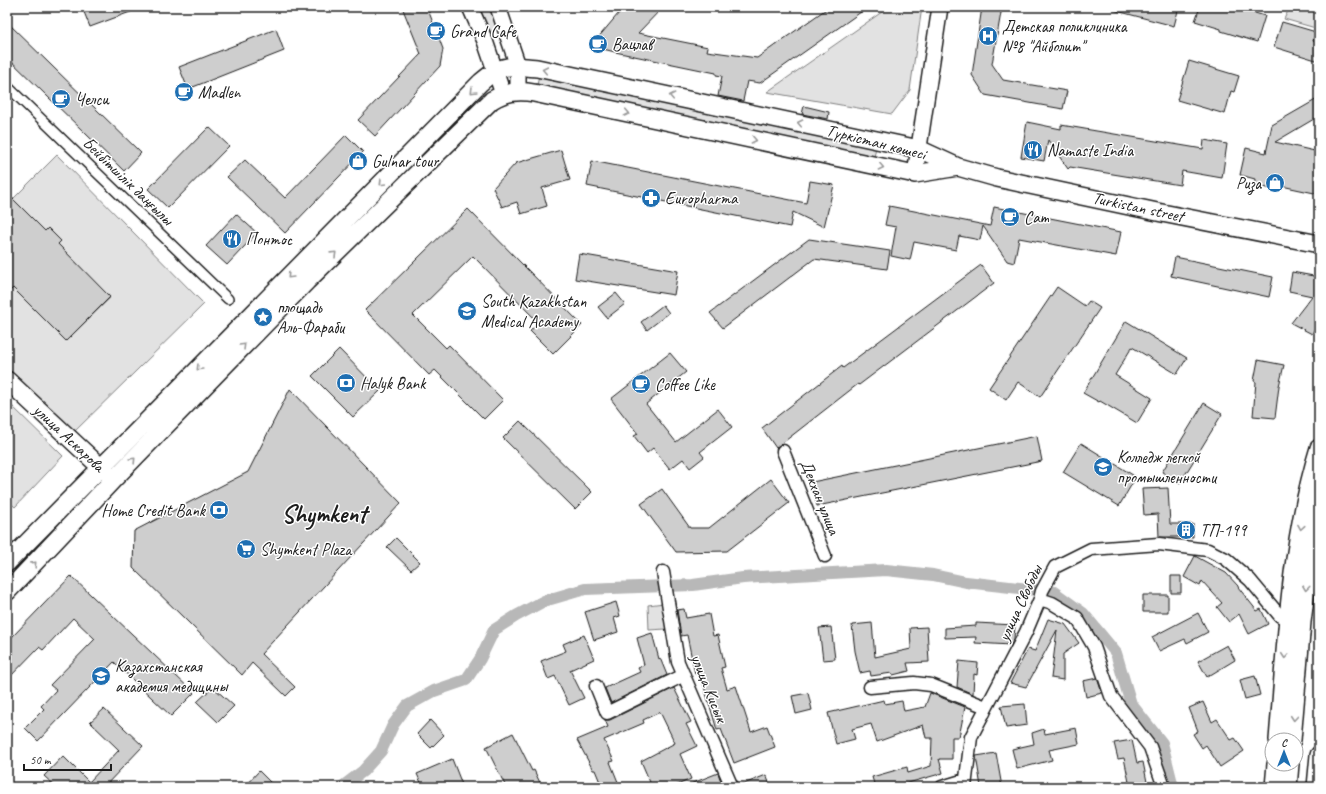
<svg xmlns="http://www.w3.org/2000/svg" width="1326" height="794" viewBox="0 0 1326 794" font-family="Caveat,sans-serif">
<rect width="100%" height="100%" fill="#fff"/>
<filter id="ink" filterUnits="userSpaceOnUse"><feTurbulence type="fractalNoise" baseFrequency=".025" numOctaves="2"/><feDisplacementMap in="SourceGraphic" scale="8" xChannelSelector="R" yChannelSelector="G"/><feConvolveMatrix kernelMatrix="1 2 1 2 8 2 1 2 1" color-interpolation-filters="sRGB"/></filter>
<g filter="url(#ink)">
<path fill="#e2e2e2" stroke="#7f7f7f" d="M479 7H493L501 27 489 32Z
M889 7H922L910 90 892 114 767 92Z
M1290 7H1310L1319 10V29L1284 19Z
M539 74 877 141 873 163 536 92Z
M57 155 204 304 71 435 7 373V288L10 291 13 288 66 341 110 298 58 244 61 241 45 231 13 199Z
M7 401 63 456 15 507 7 500Z
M664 603 666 629 649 630 648 605Z"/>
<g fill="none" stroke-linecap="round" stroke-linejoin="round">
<path stroke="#b8b8b8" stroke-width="12" d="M342 787 363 771 381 751 393 725 407 706 434 691 466 680 480 659 494 630 516 616 544 601 585 589 693 585 743 578 886 570 933 575 966 582 1054 592 1083 613 1116 653 1131 704 1162 743 1173 787"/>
</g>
<path fill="#cecece" stroke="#1c1c1c" d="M82 7H141V8L90 27Z
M402 7H427L443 49 440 66 375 136 358 120 421 54Z
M624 7H663L638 33 708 47 707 51 757 58 829 7H868L760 83 747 81 743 101 718 96 722 76 716 75V73L615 52 591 46Z
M982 7H1002L992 64 1003 80 1067 91 1063 109 985 95 972 75Z
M1113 7H1179L1174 26 1113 10Z
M1200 7H1235L1265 16 1257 42 1221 31V29L1195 21Z
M7 22 141 153 124 171 7 57Z
M1282 22 1316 32 1313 41 1319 43V61L1274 47Z
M276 29 284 51 188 89 179 67Z
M1189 61 1239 76 1234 92 1231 91 1225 114 1177 100Z
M1319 98V116L1275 142 1319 152V194L1277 185 1276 190 1254 185 1255 179 1240 175 1246 148 1266 153 1272 125Z
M804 106 829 112 828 119 802 114Z
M1027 122 1061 129V125L1203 149 1204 140 1227 144 1222 178 1182 171 1180 185 1070 167 1068 169 1048 140 1044 161 1021 157Z
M209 127 229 146 168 208 148 189Z
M346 135 363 152 285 233 227 177 245 160 285 198Z
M561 150 570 180 542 188 547 206 521 214 517 202 502 207 493 188 516 163Z
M592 161 806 203 810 181 834 185 824 227 793 212 790 227 587 186Z
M13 199 45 231 48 228 61 241 58 244 110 297 66 341 13 288 7 294V205Z
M889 206 990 226 994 207 1121 232 1116 256 1019 238 1014 263 1007 261 983 226 980 240 959 236 956 250 914 242 910 260 891 256 896 227 885 225Z
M468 209 582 325 553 354 530 331 539 323 473 256 413 315 446 348 449 345 503 400 484 419 435 370 429 375 365 310Z
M236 214 257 233 227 265 206 246Z
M809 239 890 251 887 269 814 259 723 328 710 313Z
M579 254 678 271 674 295 575 279Z
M1175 257 1273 277 1269 297 1171 276Z
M981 265 994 283 859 385 858 384 776 448 762 428 842 366 843 368Z
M1292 272 1319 277V320L1312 334 1291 323 1312 296 1289 291Z
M1057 287 1085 306 1089 301 1100 308 1040 397 1018 382 1006 400 989 388Z
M616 293 625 304 607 318 598 307Z
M663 305 669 313 647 330 641 322Z
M1126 321 1187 358 1177 374 1132 347 1115 375 1152 398 1137 423 1100 401 1099 402 1083 393Z
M339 349 380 391 353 417 312 376Z
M670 353 686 372 646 404 676 442 718 409 732 427 700 452 704 457 690 468 683 459 670 469 653 448 647 453 634 436 638 434 611 399Z
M1258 360 1284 365 1279 386 1275 418 1253 416 1256 382 1254 381Z
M290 389 401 503 261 654 295 687 286 696 252 663 242 675 133 568 134 531 248 472Z
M1204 403 1222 414 1180 483 1162 472Z
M520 421 592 492 575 509 503 438Z
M1037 436 1042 461 817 506 812 482Z
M1081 443 1136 477 1119 506 1063 472Z
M771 479 789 503 727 551 676 552 641 504 662 489 690 528H709Z
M1168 488 1170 524H1193V537H1159L1158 514 1144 515 1142 489Z
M396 538 420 562 411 570 387 547Z
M1195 556 1226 573 1238 586V587L1257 611 1261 609 1268 624 1249 634 1239 614 1229 622 1217 607 1222 603 1202 581 1200 586 1184 577Z
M71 576 194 693 171 716 114 662 38 741 25 728 44 709 41 706 56 690 50 685 95 639 73 618 43 650 39 647 7 680V634L11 638Z
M1171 576H1181V593H1171Z
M1143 595H1168V612H1143Z
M616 602 620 616 614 618 618 632 594 640 585 612Z
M684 609 686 618 709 614 713 636 718 635 725 667 721 668 727 689 736 686 751 732 767 726 775 747 734 763 721 729 717 730 700 673 695 674 687 635 681 636 677 610Z
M1198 613 1208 632 1187 643 1185 639 1159 651 1152 637Z
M1048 619 1065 624 1079 643 1063 654V680L1051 678 1057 630 1026 687 1010 683 1028 649 1035 651Z
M872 623 875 657 911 649 910 628 927 627 929 662 907 663 909 671 893 675 892 673 871 676 870 671 860 673 855 651 852 625Z
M976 623 1015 625 1014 639 1011 645 975 643 976 637 945 638V628L976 626Z
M831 627 835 659 823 660 819 628Z
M652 633 659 659 660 658 667 675 611 703 605 688 640 672 638 668 644 665 637 638Z
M584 635 594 659 570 670 584 698 569 705 555 676 548 679 541 661 566 651 563 644Z
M1227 645 1235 660 1207 677 1198 661Z
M959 661 978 663 977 675 974 674 973 694 957 687Z
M1255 676 1260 695 1245 699 1240 680Z
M1097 678 1102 693 1086 697 1083 681Z
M213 687 234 706 218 722 197 702Z
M674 688 691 722 686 724 697 746 680 754 691 779 673 787H652L641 761 675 743 660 712 643 720 644 723 604 740 614 761 610 762 620 787H602L595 770H593L577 740 608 727 605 720H610Z
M808 693 812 710 796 714 792 696Z
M930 693 965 707 959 737H952V759H939L943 773 894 787H875L872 777 907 767 908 773 931 766 932 738H926L923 725 877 742 871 724 852 729 855 739 836 744 828 713 884 700 885 704 902 701 904 711 925 707Z
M1203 702 1212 722 1217 719 1231 740 1235 738 1244 751 1220 767 1206 745 1202 748 1193 734 1198 731 1189 708Z
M1025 704 1027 725 1006 728 1001 706Z
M104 709 143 746 104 787H56L44 776 63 756 89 782 119 750 90 722Z
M430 720 444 735 431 748 417 734Z
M1076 728 1079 744 1049 750 1052 760 1017 769 1012 749 1034 744 1032 733 1044 729 1045 734Z
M513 733 532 771 534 770 542 787H506L486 747Z
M1132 740 1137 763 1143 762 1148 787H1130L1124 758 1118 759 1114 743Z
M996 753 1002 787H981L976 756Z
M452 759 463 787H423L417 774Z
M259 771 275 787H244Z
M718 773 723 787H685V786Z
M766 775 771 787H739V786Z"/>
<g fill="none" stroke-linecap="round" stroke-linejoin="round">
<defs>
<path id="pedestrian" d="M7 86 228 299"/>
<path id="minor" d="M783 451 825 556
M663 572 678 662 732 787
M1040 599 1052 603 1077 618 1094 647 1111 696 1150 747 1164 787
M596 686 607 713 684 675
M870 687 914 683 931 685 986 707 984 713
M942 787 965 780
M965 787 971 737 1026 632 1040 599 1042 591 1055 567 1091 549 1159 544 1208 550 1226 559 1250 580 1280 616 1288 621"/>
<path id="tertiary" d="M470 7 485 41 503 94
M498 7 518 66V91
M915 174 940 7"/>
<path id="secondary" d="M7 380 109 475
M7 563 480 83C485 79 490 74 496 71 508 64 524 67 537 68L919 149 958 167 997 178 1162 213 1319 244
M7 592 113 480 307 281 492 100C506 92 518 90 534 93L915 174 958 167
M1278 740C1286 643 1290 542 1319 448
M1292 740 1302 622 1309 567 1319 508
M1274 787 1276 764
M1288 787 1290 764
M1316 787 1319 755"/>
</defs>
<use href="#pedestrian" stroke="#1c1c1c" stroke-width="12"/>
<use href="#minor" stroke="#1c1c1c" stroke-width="15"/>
<use href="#tertiary" stroke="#1c1c1c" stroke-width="18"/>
<use href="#secondary" stroke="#1c1c1c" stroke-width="20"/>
<use href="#pedestrian" stroke="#fff" stroke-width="9"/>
<use href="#minor" stroke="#fff" stroke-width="12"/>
<use href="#tertiary" stroke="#fff" stroke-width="15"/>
<use href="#secondary" stroke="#fff" stroke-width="17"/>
</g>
<defs><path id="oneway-chevron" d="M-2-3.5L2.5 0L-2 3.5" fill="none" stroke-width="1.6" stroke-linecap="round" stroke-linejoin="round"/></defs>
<g stroke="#999">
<use href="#oneway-chevron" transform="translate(545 70) rotate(-168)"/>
<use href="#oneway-chevron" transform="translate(473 91) rotate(135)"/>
<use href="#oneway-chevron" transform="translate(672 96) rotate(-168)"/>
<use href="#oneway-chevron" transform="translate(627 113) rotate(12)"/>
<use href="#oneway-chevron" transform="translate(800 123) rotate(-168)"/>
<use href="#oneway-chevron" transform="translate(754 140) rotate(12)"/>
<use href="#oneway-chevron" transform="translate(881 167) rotate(12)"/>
<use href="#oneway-chevron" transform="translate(382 183) rotate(135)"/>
<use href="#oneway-chevron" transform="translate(334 254) rotate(-44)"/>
<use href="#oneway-chevron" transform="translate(290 276) rotate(134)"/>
<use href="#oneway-chevron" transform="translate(243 346) rotate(-45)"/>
<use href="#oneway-chevron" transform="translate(199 368) rotate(135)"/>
<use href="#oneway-chevron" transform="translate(133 460) rotate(-46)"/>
<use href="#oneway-chevron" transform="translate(1301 527) rotate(99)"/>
<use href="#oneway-chevron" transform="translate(34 564) rotate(-47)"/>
<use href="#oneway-chevron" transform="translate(1306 588) rotate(97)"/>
<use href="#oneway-chevron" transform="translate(1285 656) rotate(95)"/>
<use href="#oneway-chevron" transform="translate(1294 718) rotate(95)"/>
</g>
</g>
<defs>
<symbol id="cafe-disc" viewBox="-11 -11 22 22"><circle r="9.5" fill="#1f6fb2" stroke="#fff"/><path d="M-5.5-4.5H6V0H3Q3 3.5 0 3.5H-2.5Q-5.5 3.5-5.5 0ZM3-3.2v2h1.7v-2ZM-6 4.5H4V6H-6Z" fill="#fff"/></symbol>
<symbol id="hospital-disc" viewBox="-11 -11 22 22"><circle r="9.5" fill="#1f6fb2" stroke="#fff"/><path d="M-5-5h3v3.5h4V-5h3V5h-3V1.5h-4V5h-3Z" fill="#fff"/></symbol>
<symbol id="restaurant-disc" viewBox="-11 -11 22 22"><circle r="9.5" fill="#1f6fb2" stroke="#fff"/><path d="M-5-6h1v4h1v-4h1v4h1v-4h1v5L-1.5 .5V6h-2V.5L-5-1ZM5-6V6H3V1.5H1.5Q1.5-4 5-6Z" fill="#fff"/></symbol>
<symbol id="shop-disc" viewBox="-11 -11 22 22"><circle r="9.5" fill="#1f6fb2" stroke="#fff"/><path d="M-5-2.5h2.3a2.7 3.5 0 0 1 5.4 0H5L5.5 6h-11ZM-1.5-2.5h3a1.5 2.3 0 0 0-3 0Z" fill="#fff"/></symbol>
<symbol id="pharmacy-disc" viewBox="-11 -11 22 22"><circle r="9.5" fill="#1f6fb2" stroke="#fff"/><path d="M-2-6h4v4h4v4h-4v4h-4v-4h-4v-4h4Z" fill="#fff"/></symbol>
<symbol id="university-disc" viewBox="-11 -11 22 22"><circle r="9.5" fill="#1f6fb2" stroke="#fff"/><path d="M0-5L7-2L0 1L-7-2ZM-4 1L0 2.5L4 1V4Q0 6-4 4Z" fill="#fff"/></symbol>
<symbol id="sight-disc" viewBox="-11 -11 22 22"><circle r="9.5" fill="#1f6fb2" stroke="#fff"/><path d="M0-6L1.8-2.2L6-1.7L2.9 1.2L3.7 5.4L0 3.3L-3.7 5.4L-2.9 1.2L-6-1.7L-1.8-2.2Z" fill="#fff"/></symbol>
<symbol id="bank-disc" viewBox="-11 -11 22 22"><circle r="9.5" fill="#1f6fb2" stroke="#fff"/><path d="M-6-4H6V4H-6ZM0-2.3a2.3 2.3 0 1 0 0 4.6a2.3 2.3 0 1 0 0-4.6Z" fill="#fff"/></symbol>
<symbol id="building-disc" viewBox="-11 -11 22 22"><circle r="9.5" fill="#1f6fb2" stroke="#fff"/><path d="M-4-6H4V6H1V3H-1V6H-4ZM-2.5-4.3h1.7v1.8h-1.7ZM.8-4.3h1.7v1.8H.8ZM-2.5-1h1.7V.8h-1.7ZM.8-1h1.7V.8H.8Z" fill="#fff"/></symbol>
<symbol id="supermarket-disc" viewBox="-11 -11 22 22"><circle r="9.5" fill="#1f6fb2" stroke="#fff"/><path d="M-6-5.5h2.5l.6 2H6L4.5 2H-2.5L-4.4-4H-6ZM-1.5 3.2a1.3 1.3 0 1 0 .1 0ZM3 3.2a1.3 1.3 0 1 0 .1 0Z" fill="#fff"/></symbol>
</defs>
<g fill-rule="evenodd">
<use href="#cafe-disc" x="425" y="20" width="22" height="22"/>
<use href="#hospital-disc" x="977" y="25" width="22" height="22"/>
<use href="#cafe-disc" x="587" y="33" width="22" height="22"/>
<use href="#cafe-disc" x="173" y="81" width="22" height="22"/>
<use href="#cafe-disc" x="50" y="88" width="22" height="22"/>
<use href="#restaurant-disc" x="1022" y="139" width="22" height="22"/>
<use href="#shop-disc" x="347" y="150" width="22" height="22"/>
<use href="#shop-disc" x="1264" y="172" width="22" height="22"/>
<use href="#pharmacy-disc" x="640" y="187" width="22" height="22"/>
<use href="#cafe-disc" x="999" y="206" width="22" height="22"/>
<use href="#restaurant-disc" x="221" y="228" width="22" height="22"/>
<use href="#university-disc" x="456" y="300" width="22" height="22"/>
<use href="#sight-disc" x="252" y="306" width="22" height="22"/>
<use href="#bank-disc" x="335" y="372" width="22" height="22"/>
<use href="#cafe-disc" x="630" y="373" width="22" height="22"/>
<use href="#university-disc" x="1092" y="456" width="22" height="22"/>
<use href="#bank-disc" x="208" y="499" width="22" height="22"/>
<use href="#building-disc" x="1175" y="519" width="22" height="22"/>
<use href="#supermarket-disc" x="235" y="538" width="22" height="22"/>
<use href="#university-disc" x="90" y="665" width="22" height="22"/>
</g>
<g text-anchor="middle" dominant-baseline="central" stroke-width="3" stroke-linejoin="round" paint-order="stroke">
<g font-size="17" fill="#1c1c1c" stroke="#fff" text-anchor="start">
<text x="1002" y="26">Детская поликлиника<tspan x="1002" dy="20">№8 "Айболит"</tspan></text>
<text x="450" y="31">Grand Cafe</text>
<text x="612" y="44">Вацлав</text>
<text x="198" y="92">Madlen</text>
<text x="75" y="99">Челси</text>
<text x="1047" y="150">Namaste India</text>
<text x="372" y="161">Gulnar tour</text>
<text x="1261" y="183" text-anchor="end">Риза</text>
<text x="665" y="198">Europharma</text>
<text x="1024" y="217">Сат</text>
<text x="246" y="239">Понтос</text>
<text x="481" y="301">South Kazakhstan<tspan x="481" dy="20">Medical Academy</tspan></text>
<text x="277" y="307">площадь<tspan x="277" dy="20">Аль-Фараби</tspan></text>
<text x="360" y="383">Halyk Bank</text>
<text x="655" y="384">Coffee Like</text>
<text x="1117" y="457">Колледж легкой<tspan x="1117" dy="20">промышленности</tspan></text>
<text x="205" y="510" text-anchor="end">Home Credit Bank</text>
<text x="1200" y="530">ТП-199</text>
<text x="260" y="549">Shymkent Plaza</text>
<text x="115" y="666">Казахстанская<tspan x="115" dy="20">академия медицины</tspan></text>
</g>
<g font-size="17" fill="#1c1c1c" stroke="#fff">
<text transform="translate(876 142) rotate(14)">Түркістан көшесі</text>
<text transform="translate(128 181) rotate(44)">Бейбітшілік даңғылы</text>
<text transform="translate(1138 207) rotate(12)">Turkistan street</text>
<text transform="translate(69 438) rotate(43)">улица Аскарова</text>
<text transform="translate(820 497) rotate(68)">Декхан улица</text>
<text transform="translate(1020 603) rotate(-65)">улица Свободы</text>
<text transform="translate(709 688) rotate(68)">улица Кисык</text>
</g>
<g font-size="25" font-weight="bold" fill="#1c1c1c" stroke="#fff">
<text x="324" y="514">Shymkent</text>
</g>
</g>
<rect width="1326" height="794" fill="none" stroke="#fff" stroke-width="24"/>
<rect x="12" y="12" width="1302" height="770" fill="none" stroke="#1c1c1c" stroke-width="1.5" filter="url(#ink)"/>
<g transform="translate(1284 752)"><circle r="19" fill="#ffffff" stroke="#a4a4a4"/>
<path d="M0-3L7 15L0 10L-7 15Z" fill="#1f6fb2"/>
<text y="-6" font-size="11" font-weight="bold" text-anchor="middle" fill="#1c1c1c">С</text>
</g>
<path d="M24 764v6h87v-6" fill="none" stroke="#1c1c1c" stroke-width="2"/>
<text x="30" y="764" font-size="12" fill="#1c1c1c" stroke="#ffffff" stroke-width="3" paint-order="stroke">50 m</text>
</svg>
